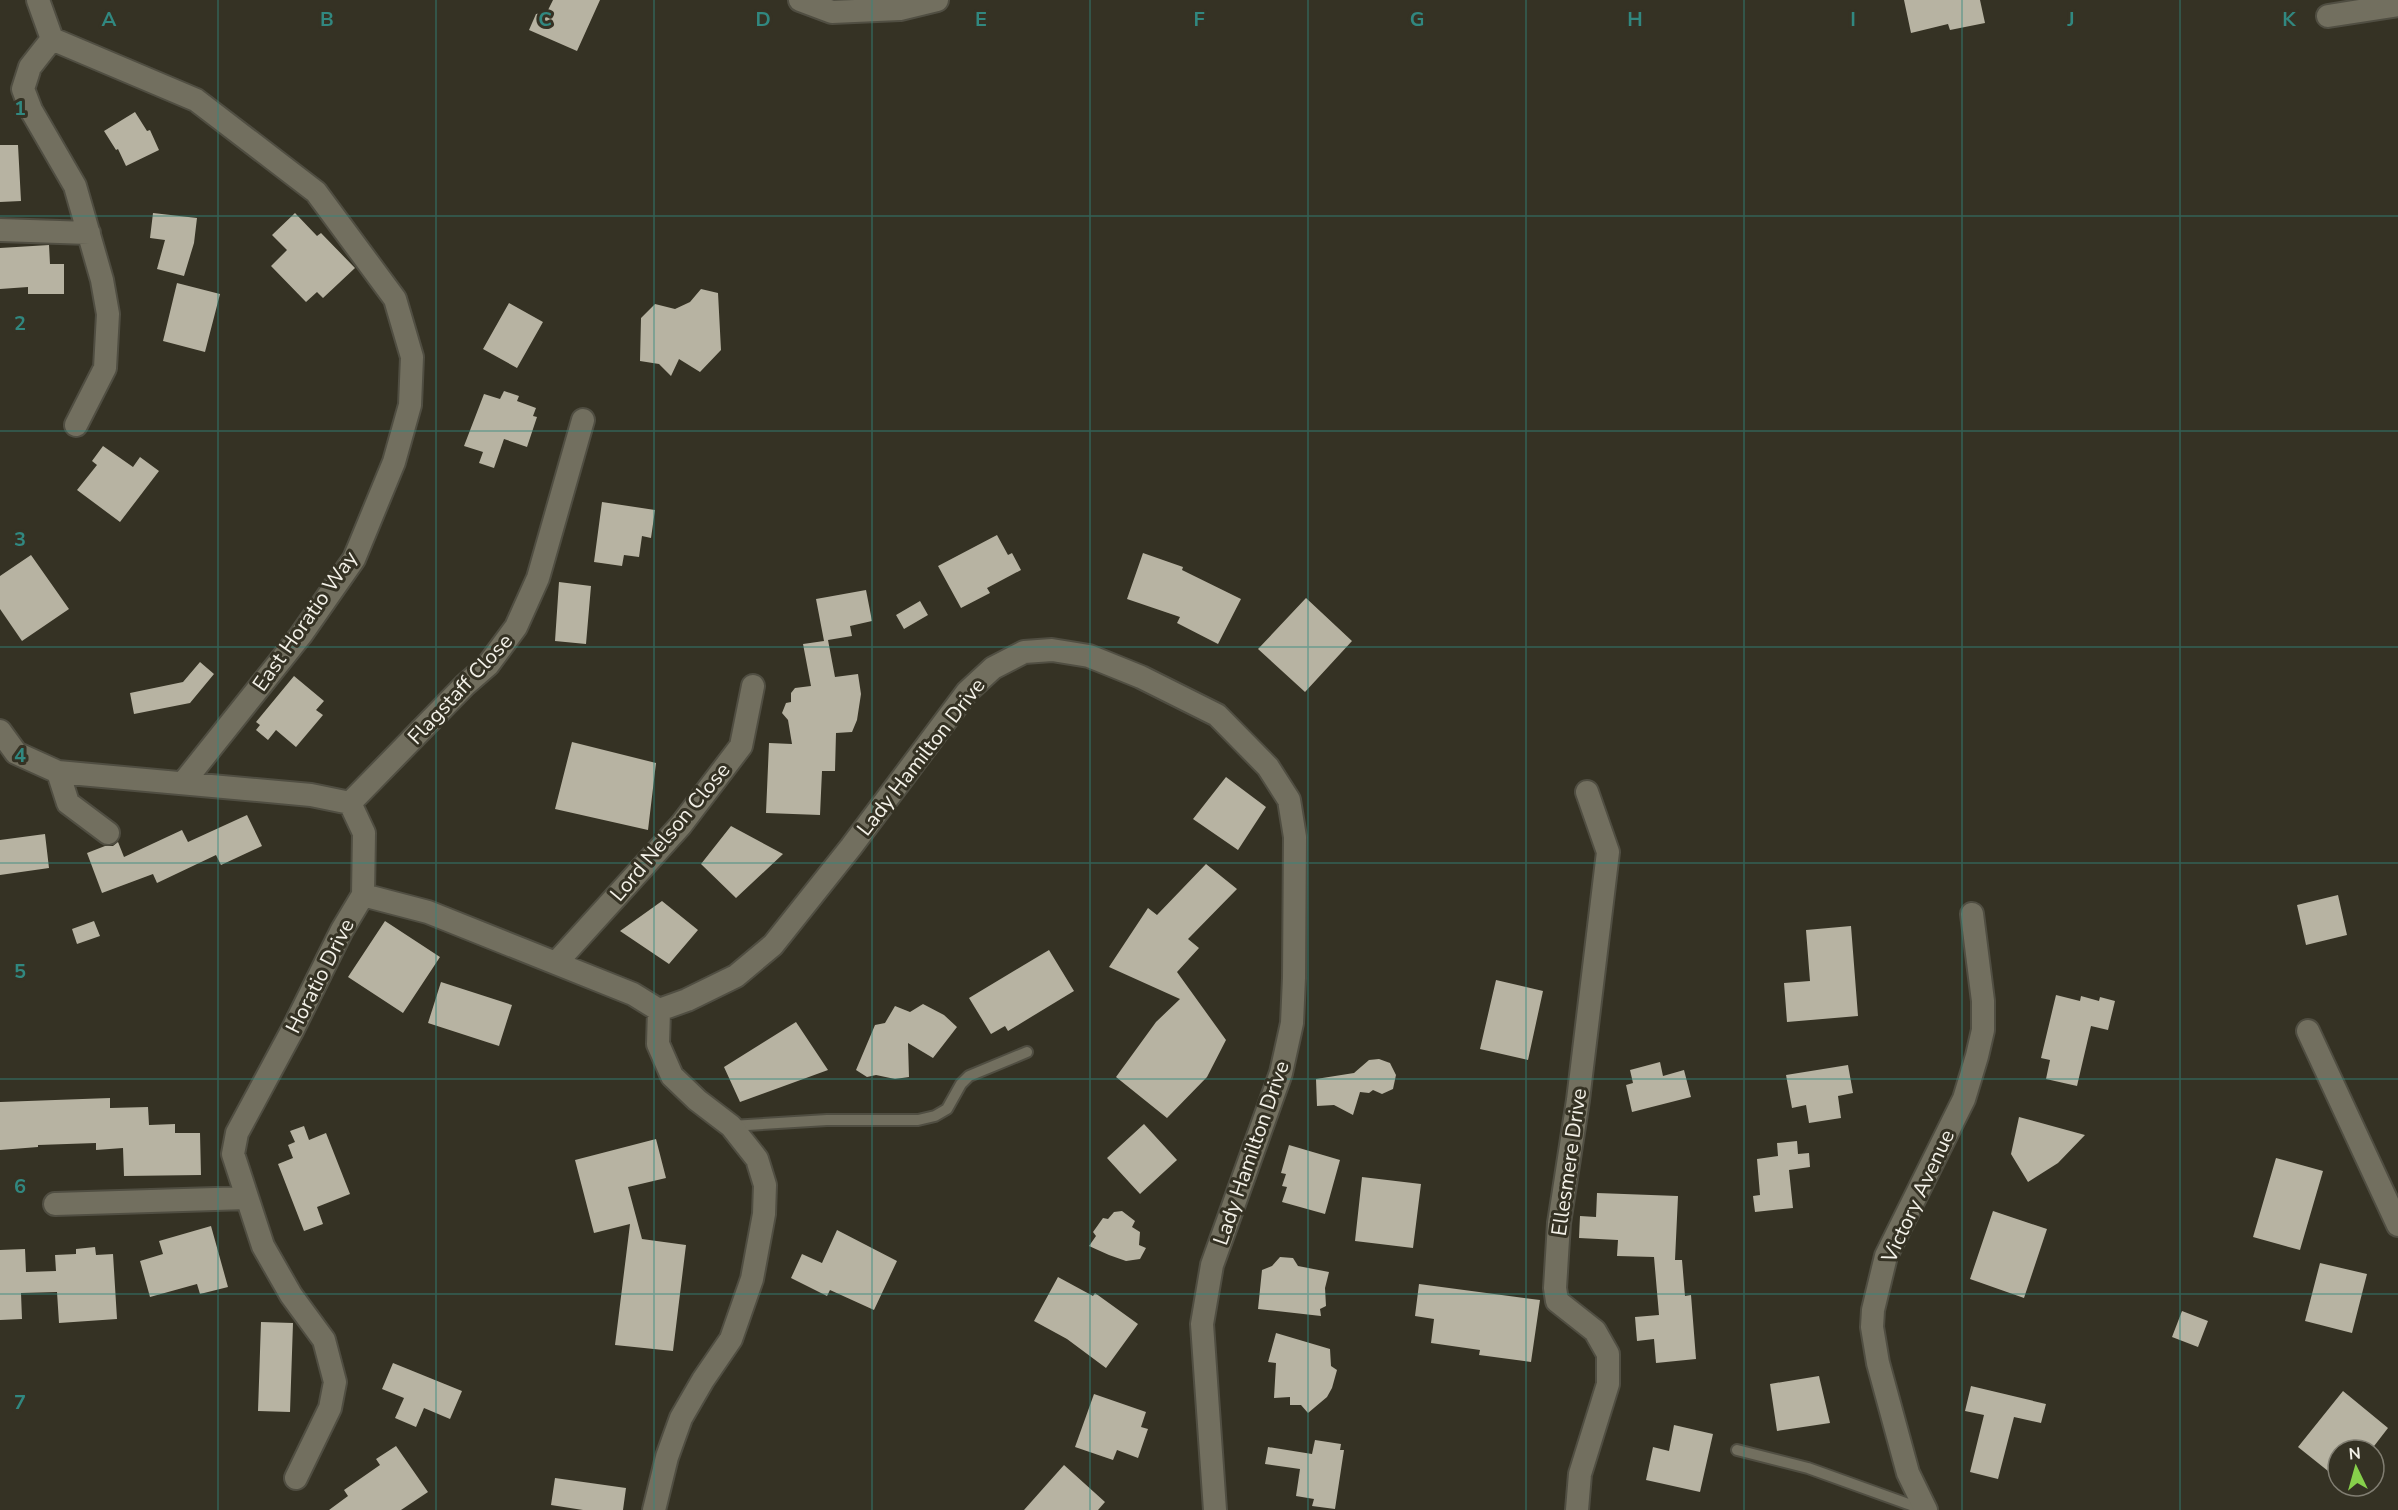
<svg xmlns="http://www.w3.org/2000/svg" width="2398" height="1510" viewBox="0 0 2398 1510" font-family="'Nunito Sans',sans-serif">
<rect width="100%" height="100%" fill="#353224"/>
<path fill="#b7b3a2" d="M553 0H600L577 51 529 30 536 14 547 12Z
M1904 0H1980L1985 23 1950 30 1948 24 1911 33Z
M135 112 147 131 150 130 159 150 126 166 118 149 116 150 104 131Z
M0 145H18L21 201 0 202Z
M153 213 197 218 194 243 184 276 157 269 165 240 150 238Z
M295 213 317 236 321 233 355 268 323 298 317 292 306 302 271 266 287 250 272 235Z
M49 245 50 264H64V294H28V287L0 289V248Z
M177 283 220 294 205 352 163 341Z
M701 289 718 293 721 350 700 372 679 359 671 376 659 364 640 361 641 318 655 304 675 309 690 302Z
M509 303 543 322 517 368 483 349Z
M504 391 519 396 517 401 536 408 533 416 537 417 527 447 504 439 494 468 479 463 483 452 464 446 484 394 500 399Z
M103 446 133 467 140 457 159 471 120 522 77 490 97 465 92 461Z
M602 502 655 510 651 538 642 536 639 557 624 555 622 566 594 562Z
M997 535 1008 555 1012 553 1021 570 987 588 990 593 961 608 938 566Z
M1143 553 1183 567 1182 570 1241 599 1218 644 1177 623 1180 617 1127 599Z
M31 555 69 609 22 641 0 609V576Z
M559 582 591 586 586 644 555 641Z
M866 590 872 621 850 626 852 636 828 640 835 677 858 674 861 694 857 720 852 732 836 733 835 771H822L820 815 766 813 769 743 792 744 788 720 782 713 786 703 791 702V693L795 688 811 686 803 644 824 641 816 599Z
M1306 598 1352 641 1305 692 1258 649Z
M920 601 928 615 904 629 896 615Z
M200 662 214 674 190 703 134 714 130 693 183 682Z
M294 676 324 701 316 710 323 715 296 747 276 730 268 740 256 730 260 725 256 722Z
M572 742 656 763 648 830 555 809Z
M1226 777 1266 807 1238 850 1193 819Z
M247 815 262 846 221 865 216 855 157 883 153 874 102 893 87 853 105 846H113L118 842 124 857 182 830 188 842Z
M731 826 783 854 736 898 701 864Z
M45 834 49 868 0 875V840Z
M1206 864 1237 889 1188 939 1199 948 1177 972 1226 1040 1207 1077 1167 1118 1116 1077 1156 1022 1180 999 1109 967 1148 908 1157 915Z
M2338 895 2347 935 2306 945 2297 905Z
M662 901 698 930 669 964 620 931Z
M94 921 100 936 77 944 72 929Z
M385 921 440 957 403 1013 348 977Z
M1851 926 1858 1016 1787 1022 1784 983 1810 981 1806 930Z
M1049 950 1074 991 1008 1031 1005 1026 991 1034 969 998Z
M1496 980 1543 991 1528 1060 1480 1049Z
M441 982 512 1005 499 1046 428 1023Z
M2056 995 2080 1001 2081 996 2099 1001 2100 997 2115 1001 2108 1030 2091 1026 2077 1086 2046 1079 2050 1060 2041 1058Z
M923 1004 944 1015 957 1027 933 1058 908 1043 909 1077 895 1079 876 1075 867 1077 856 1070 875 1025 885 1023 895 1006 910 1012Z
M796 1022 828 1070 740 1102 724 1067Z
M1379 1059 1390 1063 1396 1075 1393 1089 1382 1094 1373 1090 1369 1093 1360 1092 1353 1115 1334 1105 1317 1106 1316 1079 1354 1073 1369 1060Z
M1660 1062 1663 1076 1684 1070 1691 1097 1632 1112 1626 1085 1633 1083 1630 1070Z
M1848 1065 1853 1093 1838 1096 1841 1118 1809 1123 1806 1105 1792 1108 1786 1075Z
M110 1098V1108L148 1107 149 1125 175 1124V1133H200L201 1175 124 1176 123 1148 96 1150V1143L38 1145V1147L0 1150V1102Z
M2019 1117 2085 1135 2058 1163 2028 1182 2011 1154Z
M1144 1124 1177 1160 1140 1194 1107 1158Z
M304 1126 309 1140 326 1133 350 1194 317 1207 323 1224 304 1231 278 1164 293 1158 288 1145 295 1142 290 1131Z
M656 1139 666 1178 628 1187 642 1239 686 1245 673 1351 615 1345 630 1224 594 1233 575 1160Z
M1797 1141 1798 1154 1809 1153 1810 1167 1789 1170 1793 1208 1755 1212 1753 1196 1760 1195 1757 1159 1778 1156 1777 1143Z
M1289 1145 1340 1160 1325 1214 1282 1202 1287 1187 1282 1186 1286 1174 1281 1173Z
M2276 1158 2323 1171 2300 1250 2253 1237Z
M1362 1177 1421 1184 1413 1248 1355 1241Z
M1597 1193 1678 1196 1675 1260H1682L1685 1296 1691 1295 1696 1359 1656 1363 1654 1339 1637 1341 1635 1317 1659 1315 1654 1257 1617 1256 1618 1240 1579 1238 1580 1216 1596 1217Z
M1122 1211 1135 1221 1132 1227 1140 1232 1139 1245 1146 1248 1140 1259 1126 1261 1109 1255 1089 1246 1096 1236 1093 1232 1103 1218 1108 1219 1114 1212Z
M1993 1211 2047 1229 2024 1298 1970 1279Z
M211 1226 228 1287 200 1294 197 1284 150 1297 140 1261 163 1254 159 1241Z
M837 1230 897 1261 874 1310 830 1290 827 1296 791 1278 802 1254 822 1263Z
M95 1247 96 1255 113 1254 117 1319 59 1323 57 1292 21 1293 22 1319 0 1320V1250L25 1249 26 1272 56 1271 55 1255 76 1254V1249Z
M1280 1257 1293 1258 1298 1266 1329 1272 1325 1288 1326 1306 1320 1309 1321 1316 1258 1309 1262 1270 1272 1266Z
M2320 1263 2367 1274 2352 1333 2305 1321Z
M1058 1277 1093 1296 1095 1293 1138 1324 1106 1368 1067 1339 1034 1321Z
M1419 1284 1540 1300 1531 1362 1479 1355 1480 1350 1431 1343 1434 1319 1415 1316Z
M2182 1311 2208 1321 2198 1347 2172 1337Z
M261 1322 293 1323 290 1412 258 1411Z
M1276 1333 1330 1349 1331 1366 1337 1370 1332 1388 1327 1397 1308 1413 1301 1405H1290V1397L1274 1398 1276 1363 1268 1362Z
M393 1363 462 1391 450 1419 424 1408 416 1427 395 1418 404 1398 382 1389Z
M1819 1376 1830 1423 1777 1431 1770 1384Z
M1971 1386 2046 1404 2041 1423 2014 1417 1998 1479 1970 1472 1984 1415 1965 1411Z
M2343 1391 2388 1428 2371 1450H2338V1479L2298 1447Z
M1094 1394 1146 1412 1141 1427 1148 1429 1138 1458 1117 1450 1113 1460 1075 1447Z
M1674 1425 1713 1434 1700 1492 1646 1480 1653 1447 1669 1451Z
M1315 1440 1341 1444 1340 1450H1344L1335 1509 1312 1506 1314 1499 1296 1496 1300 1469 1265 1464 1268 1447 1312 1454Z
M396 1446 428 1492 401 1510H329L348 1496 344 1490 380 1465 376 1459Z
M1064 1465 1105 1502 1098 1510H1024Z
M555 1478 626 1488 623 1510H583L551 1505Z"/>
<g fill="none" stroke-linecap="round" stroke-linejoin="round">
<defs>
<path id="service" d="M731 1126 827 1120H918L935 1116 947 1109 961 1084 969 1076 1027 1052
M1737 1450 1808 1468 1922 1509"/>
<path id="minor" d="M38 0 52 39
M800 0 832 12 900 9 937 0
M2328 16 2398 5
M0 230 89 233
M76 425 105 368 108 314 102 280 75 186 31 110 23 89 30 67 52 39 196 100 316 192 395 299 412 357 410 405 394 462 354 559 301 635 183 783
M0 731 16 753 58 772 311 795 350 803 364 833 363 895 342 930 293 1029 237 1133 233 1154 263 1246 291 1295 324 1340 335 1382 330 1408 296 1478
M58 772 68 803 108 833
M350 803 465 685 488 665 516 627 538 578 583 420
M363 895 428 912 633 994 659 1010 687 1000 736 976 773 945 851 847 967 692 993 668 1024 652 1052 650 1089 656 1141 677 1217 715 1268 767 1289 800 1295 837 1294 978 1292 1023 1281 1073 1212 1265 1202 1324 1215 1510
M556 963 681 825 741 746 753 686
M2308 1031 2398 1225
M55 1204 247 1198
M654 1510 667 1457 681 1418 703 1380 731 1339 752 1279 764 1214 765 1185 757 1159 731 1126 697 1100 672 1076 658 1044 659 1010
M1577 1510 1580 1474 1608 1384V1354L1595 1331 1557 1301 1555 1288 1559 1223 1578 1100 1608 852 1587 792
M1926 1510 1908 1473 1878 1363 1872 1327 1873 1310 1886 1256 1964 1099 1977 1056 1983 1030V1001L1972 914"/>
</defs>
<use href="#service" stroke="#504e42" stroke-width="14"/>
<use href="#minor" stroke="#504e42" stroke-width="26"/>
<use href="#service" stroke="#726f5f" stroke-width="10"/>
<use href="#minor" stroke="#726f5f" stroke-width="22"/>
</g>
<path fill="none" stroke="#318880" stroke-width="1.5" stroke-opacity="0.55" d="M218 0V1510M436 0V1510M654 0V1510M872 0V1510M1090 0V1510M1308 0V1510M1526 0V1510M1744 0V1510M1962 0V1510M2180 0V1510M0 216H2398M0 431H2398M0 647H2398M0 863H2398M0 1079H2398M0 1294H2398"/>
<g text-anchor="middle" dominant-baseline="central" stroke-width="6" stroke-linejoin="round" paint-order="stroke">
<g font-size="21" fill="#f3f1e8" stroke="#353224">
<text transform="translate(305 621) rotate(-55)">East Horatio Way</text>
<text transform="translate(460 689) rotate(-47)">Flagstaff Close</text>
<text transform="translate(921 757) rotate(-52)">Lady Hamilton Drive</text>
<text transform="translate(670 832) rotate(-50)">Lord Nelson Close</text>
<text transform="translate(320 976) rotate(-63)">Horatio Drive</text>
<text transform="translate(1251 1153) rotate(-71)">Lady Hamilton Drive</text>
<text transform="translate(1569 1162) rotate(-82)">Ellesmere Drive</text>
<text transform="translate(1918 1196) rotate(-65)">Victory Avenue</text>
</g>
</g>
<g font-size="20" text-anchor="middle" font-weight="bold" fill="#318880" stroke="#353224" stroke-width="6" stroke-linejoin="round" paint-order="stroke">
<text x="109" y="26">A</text>
<text x="327" y="26">B</text>
<text x="545" y="26">C</text>
<text x="763" y="26">D</text>
<text x="981" y="26">E</text>
<text x="1199" y="26">F</text>
<text x="1417" y="26">G</text>
<text x="1635" y="26">H</text>
<text x="1853" y="26">I</text>
<text x="2071" y="26">J</text>
<text x="2289" y="26">K</text>
<text x="20" y="115">1</text>
<text x="20" y="330">2</text>
<text x="20" y="546">3</text>
<text x="20" y="762">4</text>
<text x="20" y="978">5</text>
<text x="20" y="1193">6</text>
<text x="20" y="1409">7</text>
</g>
<g transform="translate(2356 1468) rotate(355)"><circle r="28" fill="#353224" stroke="#817e72" stroke-width="1.5"/>
<path d="M0-4.5L10 22L0 15L-10 22Z" fill="#86cf4b"/>
<text y="-9" font-size="16" font-weight="bold" text-anchor="middle" fill="#f3f1e8">N</text>
</g>
</svg>
